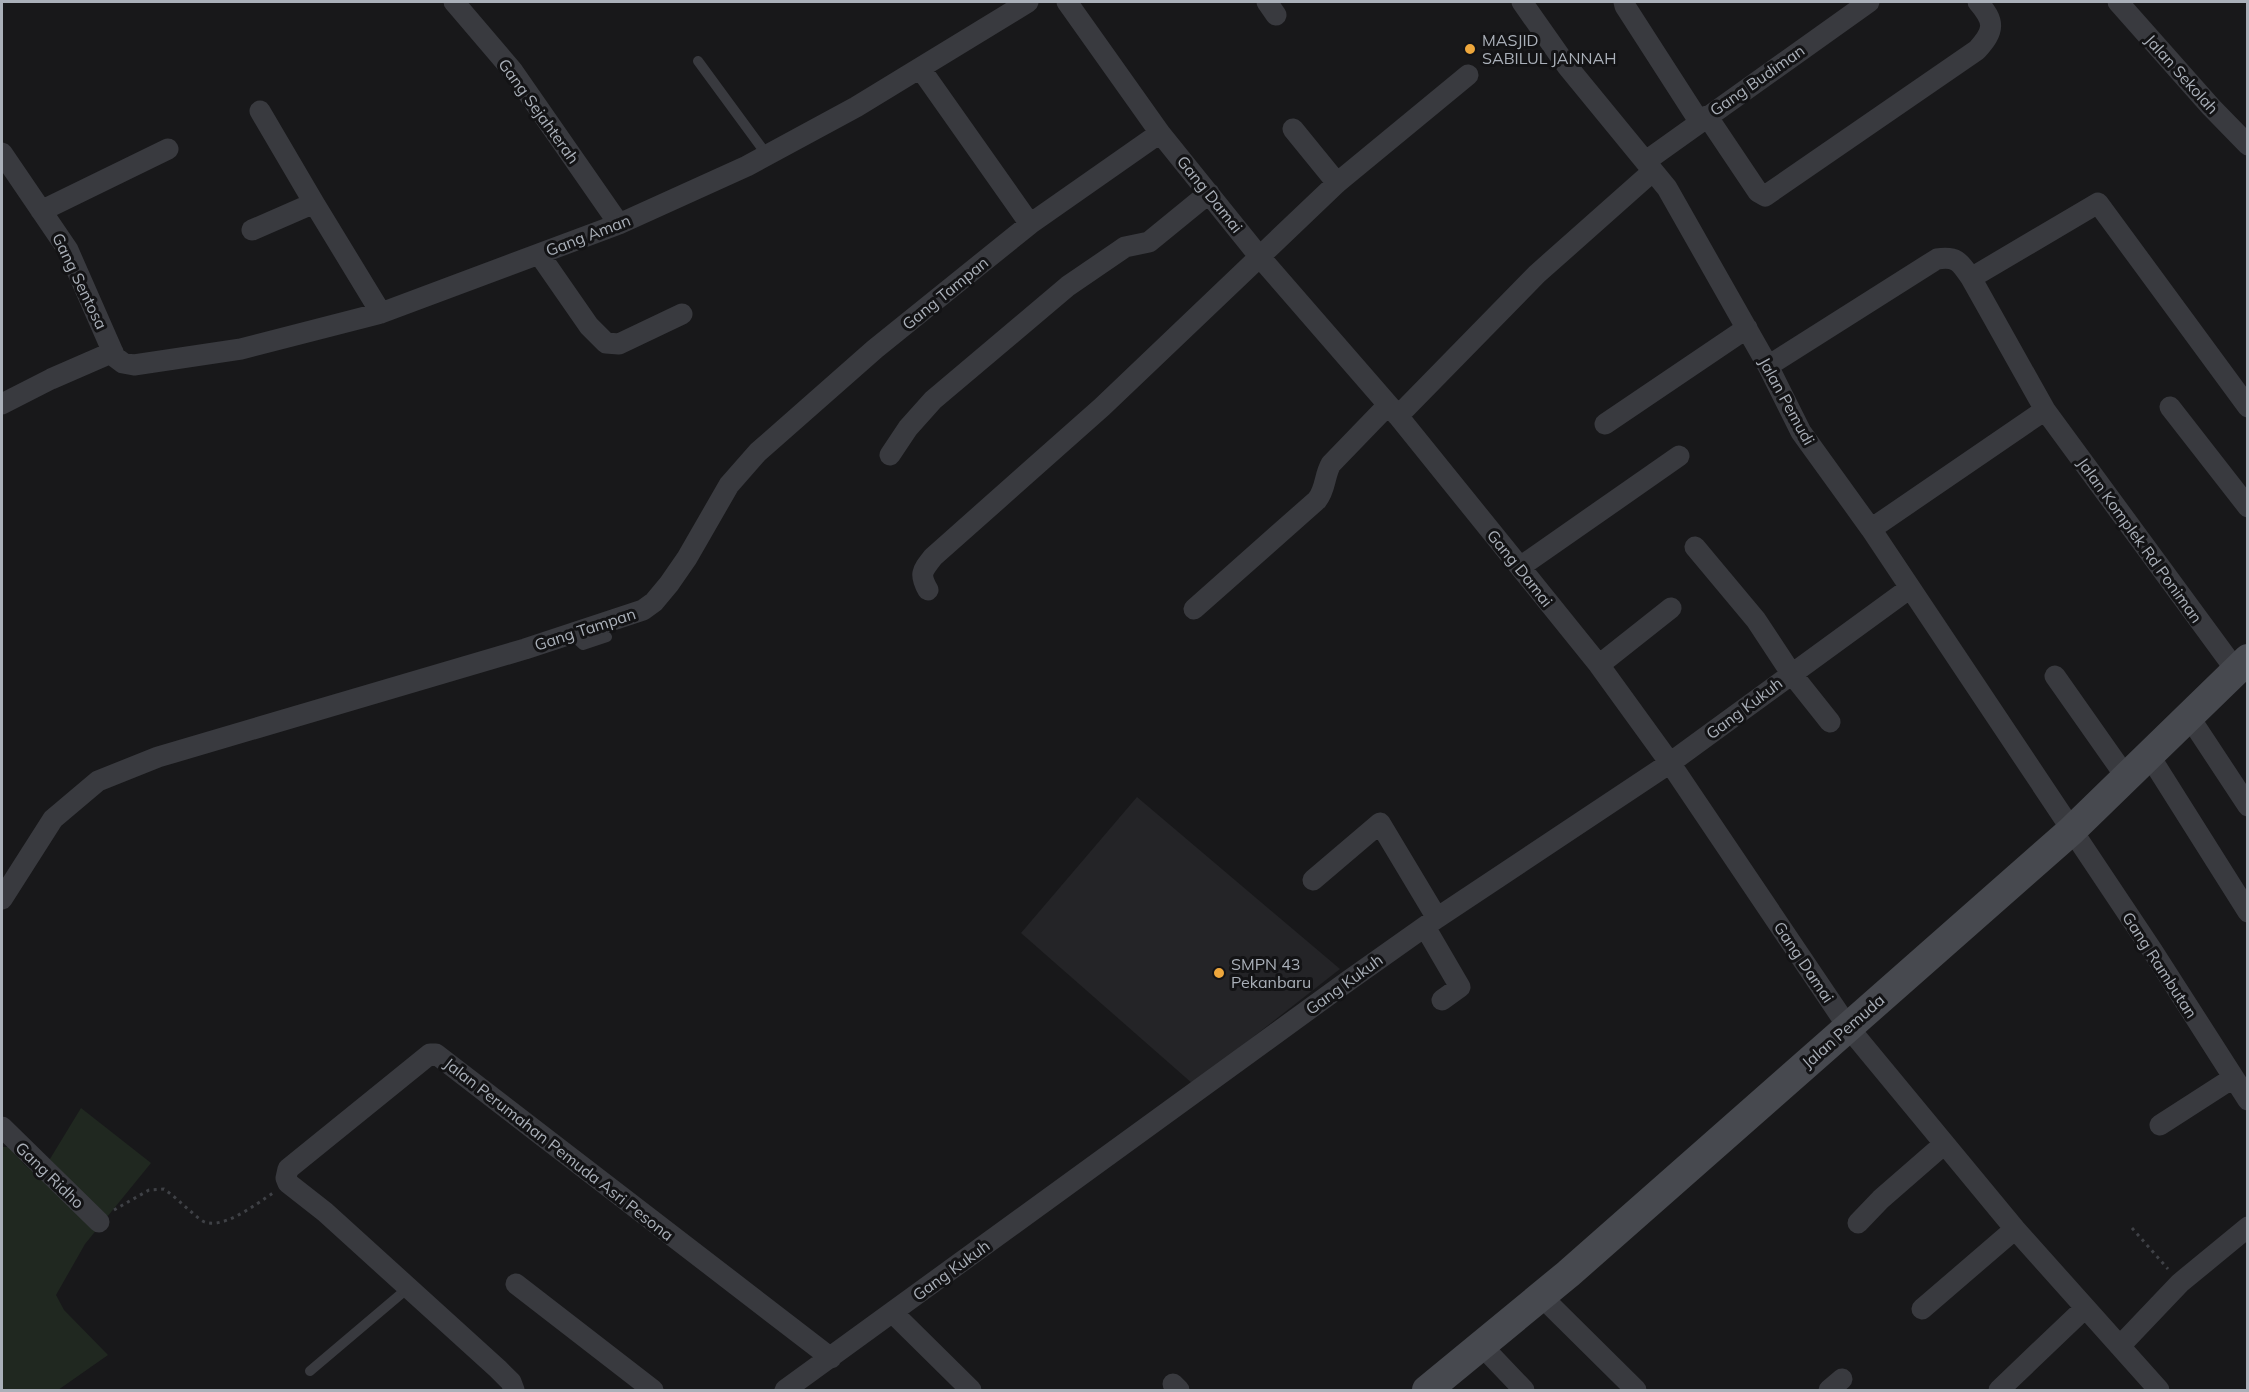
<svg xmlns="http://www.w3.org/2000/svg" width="2249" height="1392" viewBox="0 0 2249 1392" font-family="Mulish,sans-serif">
<rect width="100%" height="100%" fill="#18181a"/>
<path fill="#242427" d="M1137 797 1340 969 1193 1084 1021 933Z"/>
<path fill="#202820" d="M81 1108 151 1163 85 1244 56 1295 64 1310 108 1355 58 1390H2V1147H10L24 1164 39 1177Z"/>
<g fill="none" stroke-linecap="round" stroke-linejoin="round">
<path stroke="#3f4146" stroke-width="3" stroke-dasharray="3 4.5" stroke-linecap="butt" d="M114 1210 149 1190 164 1189C177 1198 188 1210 201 1220 219 1233 256 1204 273 1193
M2132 1228 2168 1269"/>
<path stroke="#393a3f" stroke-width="10" d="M698 61 767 155
M571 634 583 645 607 637
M310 1371 408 1288"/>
<path stroke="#393a3f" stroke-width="21" d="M454 2 512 70 619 224
M1067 2 1160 133 1259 256 1398 416 1599 665 1670 763 1848 1027 2015 1229 2159 1390
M1267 2 1276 15
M1522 2 1567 66 1667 188 1768 366 1801 432 1871 529 2152 950 2248 1100
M1624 2 1625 6 1699 121
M2118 2 2211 107 2248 145
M920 68 1030 224
M260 111 314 203 381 313
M1707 116 1758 192 1765 196 1977 50C1995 30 1995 22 1978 2
M1293 129 1337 183
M2 153 68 250 115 357 123 363 134 365 241 349 381 313 619 224 747 166 856 107 1028 2
M1646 161 1869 2
M41 211 168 149
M252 230 314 203
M539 254 589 326 606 343 619 344 682 314
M1971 278 2098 203 2248 407
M1768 366 1937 259C1957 256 1960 262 1971 278L2045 410 2235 669
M2 404 51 379 113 352
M2170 407 2248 507
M1398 416 1537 274 1653 171
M1605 424 1747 328
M890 455 908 428 933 400 1068 286 1125 247 1149 242 1209 193
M1871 529 2045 410
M1695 547 1756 620 1791 673 1830 722
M1520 567 1679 456
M928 590C919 574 922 571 933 557L1102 407 1337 183 1468 75
M1194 609 1317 500C1326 489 1324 476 1331 464L1388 405
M1599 665 1671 608
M2055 676 2126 777
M2188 715 2248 806
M2149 755 2248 912
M1313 880 1380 823 1437 918
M2 899 53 819 98 781 158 757 525 649 643 610 654 602 669 584 687 558 729 485 758 452 875 349 1030 224 1160 133
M1425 927 1460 987 1442 1000
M2160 1125 2233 1078
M2 1127 99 1222
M1858 1223 1881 1199 1943 1145
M516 1284 653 1390
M1541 1296 1636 1390
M1922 1309 2015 1229
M893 1313 971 1390
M1482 1346 1524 1390
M2120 1346 2180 1283 2248 1227
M1173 1384 1179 1390
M514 1390 511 1382 498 1369 325 1212 288 1183 286 1178 288 1169 430 1054H436L831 1358
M785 1390 1348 981 1437 918 1670 763 1910 588
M1829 1390 1842 1379
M1999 1390 2085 1308"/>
<path stroke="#47494f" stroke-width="30" d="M1427 1390 1568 1274 2071 831 2248 659"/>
</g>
<g fill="#eea73c" stroke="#131315" stroke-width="2">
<circle cx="1470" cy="49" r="6"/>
<circle cx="1219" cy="973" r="6"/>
</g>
<g text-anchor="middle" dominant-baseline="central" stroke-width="6" stroke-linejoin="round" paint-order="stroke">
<g font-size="16" fill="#aab0b9" stroke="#131315" text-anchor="start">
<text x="1482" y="40">MASJID<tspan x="1482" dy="18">SABILUL JANNAH</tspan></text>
<text x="1231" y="964">SMPN 43<tspan x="1231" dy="18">Pekanbaru</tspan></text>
</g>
<g font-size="16" fill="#aab0b9" stroke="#131315">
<text transform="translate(2182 74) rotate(48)">Jalan Sekolah</text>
<text transform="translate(1757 80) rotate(-35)">Gang Budiman</text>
<text transform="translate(539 111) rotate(54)">Gang Sejahterah</text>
<text transform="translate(1210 194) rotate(51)">Gang Damai</text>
<text transform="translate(588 235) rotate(-21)">Gang Aman</text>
<text transform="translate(80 281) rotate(64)">Gang Sentosa</text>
<text transform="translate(945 293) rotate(-39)">Gang Tampan</text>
<text transform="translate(1787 401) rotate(61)">Jalan Pemudi</text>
<text transform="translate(2140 540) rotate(54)">Jalan Komplek Rd Poniman</text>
<text transform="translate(1520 568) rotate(51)">Gang Damai</text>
<text transform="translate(585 629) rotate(-18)">Gang Tampan</text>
<text transform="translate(1744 708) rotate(-37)">Gang Kukuh</text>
<text transform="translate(1804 962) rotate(56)">Gang Damai</text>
<text transform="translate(2160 965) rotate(57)">Gang Rambutan</text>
<text transform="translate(1344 984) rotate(-36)">Gang Kukuh</text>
<text transform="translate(1843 1031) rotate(-41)">Jalan Pemuda</text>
<text transform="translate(559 1149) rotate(38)">Jalan Perumahan Pemuda Asri Pesona</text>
<text transform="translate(50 1175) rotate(44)">Gang Ridho</text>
<text transform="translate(951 1270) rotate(-36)">Gang Kukuh</text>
</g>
</g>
<rect width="2249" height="1392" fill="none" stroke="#aab0b9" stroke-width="6"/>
</svg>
